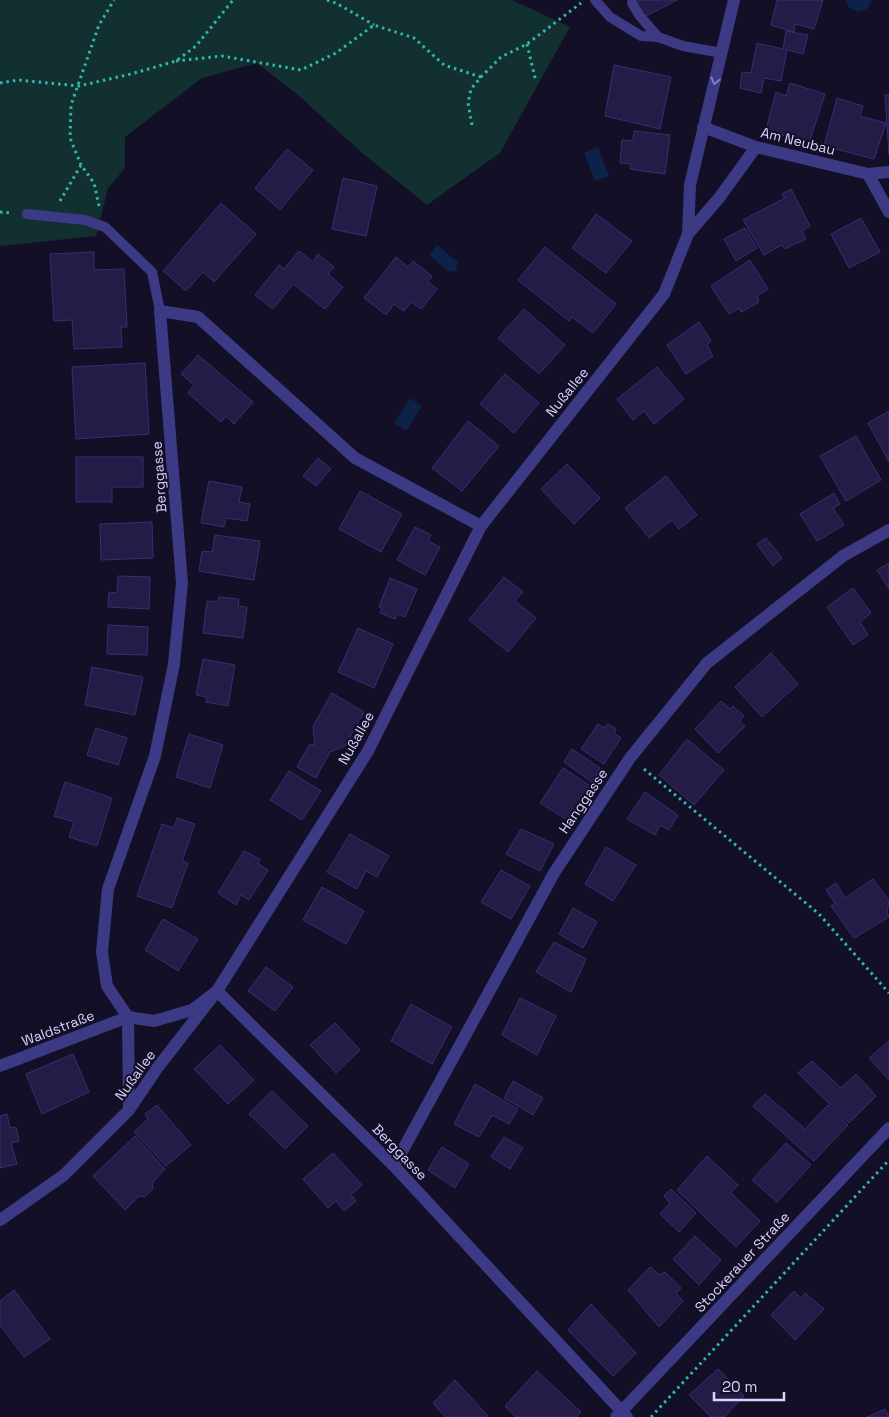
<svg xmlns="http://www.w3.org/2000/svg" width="889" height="1417" viewBox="0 0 889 1417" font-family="'Space Grotesk',sans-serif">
<rect width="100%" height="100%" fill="#130f26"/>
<path fill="#12302f" d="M0 0H512L570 27 500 153 427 205 361 152 298 95 257 63 202 78 125 137V168L108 188 96 236 0 246Z"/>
<path fill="#0c2248" d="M846 0H872L867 9 858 12 848 7Z
M598 147 609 176 595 181 584 153Z
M437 245 459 263 456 265 457 271 454 272 451 270 449 272 429 255Z
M410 398 422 406 406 431 394 423Z"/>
<path fill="#241b47" stroke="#3b2d73" d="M635 0H677L644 17Z
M777 0H823L814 29 795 24 794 32 771 25Z
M786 31 808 35 803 54 787 50 781 81 764 78 761 93 740 88 742 72 751 73 757 43 783 49Z
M614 65 671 77 660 129 605 116Z
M790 83 825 94 809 143 766 130 776 92 786 96Z
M885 95H889V155Z
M837 98 863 106 860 116 886 123 874 159 824 146Z
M634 131 670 135 665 174 630 169 631 164 620 163 622 140 633 141Z
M287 149 313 170 280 210 255 188Z
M343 178 377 186 366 236 332 229Z
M791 189 810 226 802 231 806 239 785 249 782 245 764 255 743 220 785 198 782 194Z
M221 203 256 234 214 282 203 272 186 291 163 271Z
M596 214 632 241 606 273 572 248Z
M861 218 880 252 849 268 831 234Z
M745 228 757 248 736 261 724 239Z
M545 247 616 304 593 333 572 317 569 321 518 280Z
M299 251 313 262 318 254 334 267 328 274 343 287 325 309 293 284 273 309 255 295 279 265 284 269Z
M94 252V270L124 269 127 327H121L122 347 74 349 72 320 54 321 50 254Z
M396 257 408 267 413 261 432 276 428 282 437 289 421 309 411 302 404 311 394 304 386 315 364 298Z
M750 260 768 289 757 296 759 302 741 312 739 308 729 314 711 286Z
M524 309 565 345 539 374 498 338Z
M699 322 711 341 707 345 713 356 686 374 667 345Z
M198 355 253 402 234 424 226 416 221 422 188 393 194 385 181 374Z
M145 363 149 434 76 439 72 367Z
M657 367 684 399 654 424 644 411 633 420 617 399Z
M505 374 539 403 514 433 480 404Z
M889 411V462L868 423Z
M468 421 499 446 462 491 432 468Z
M856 436 881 480 846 501 820 456Z
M76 457H143V487H112V502H76Z
M318 458 331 469 316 486 303 476Z
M567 464 600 498 574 524 541 489Z
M666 476 697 515 679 529 672 520 649 538 625 508Z
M209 481 242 487 239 502 250 504 247 521 226 518 224 527 201 523Z
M360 491 402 514 381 552 339 529Z
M834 493 840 504 833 508 844 525 817 541 800 514Z
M152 522 153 558 101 560 100 524Z
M415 527 431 535 428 541 440 547 425 575 397 560Z
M215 535 260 541 254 580 199 571 202 551 212 552Z
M766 538 782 558 773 566 757 544Z
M889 563V589L877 570Z
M118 576 150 577 149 609 108 607 109 592 117 593Z
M504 577 523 592 515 601 536 618 508 652 469 620Z
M390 578 417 589 405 617 397 614 395 619 380 613 382 608 379 607Z
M853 588 871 613 860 622 868 635 853 645 827 607Z
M219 597 239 599 238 606 247 607 243 638 203 633 207 601 218 602Z
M108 625 148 627 147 655 107 654Z
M358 628 393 644 374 688 338 672Z
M771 653 798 684 762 717 735 687Z
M203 659 235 665 228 706 206 702 207 697 196 695Z
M92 667 143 677 135 715 85 705Z
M332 693 364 712 345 746 330 752 316 778 297 767 309 745 315 744 313 726Z
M721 701 730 709 733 706 744 716 739 722 745 726 718 753 695 729Z
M598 724 604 728 608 724 616 729 614 733 621 738 604 764 581 749Z
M96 728 127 738 118 765 87 755Z
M189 734 223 745 210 788 176 777Z
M687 739 724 770 694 805 659 775Z
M572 749 600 768 592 782 564 762Z
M563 768 590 786 569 821 540 803Z
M289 771 321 791 302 820 270 800Z
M65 782 112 798 97 846 69 837 74 822 54 816Z
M645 792 678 815 669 830 660 825 655 835 627 819Z
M177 818 195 824 182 861 188 863 172 908 137 896 162 824 174 828Z
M521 829 554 844 540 871 506 854Z
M350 834 389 856 377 877 366 871 357 889 327 872Z
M606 847 636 865 613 901 585 884Z
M244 851 260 859 258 864 268 870 249 900 241 895 236 905 218 893Z
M501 870 530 886 511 919 481 902Z
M873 879 889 901 887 913 889 917 854 938 831 906 835 903 826 890 836 883 845 898Z
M322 887 364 911 346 944 303 920Z
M573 908 597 922 583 948 559 934Z
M163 919 198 939 178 971 145 950Z
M554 942 586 959 571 992 536 972Z
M266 967 293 987 275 1011 248 991Z
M520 998 556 1016 537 1055 502 1035Z
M411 1004 452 1027 432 1064 391 1041Z
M335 1023 360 1050 336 1073 310 1045Z
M889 1041V1080L869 1058Z
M220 1045 254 1080 228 1104 194 1069Z
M73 1054 89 1092 42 1114 26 1074Z
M812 1061 841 1088 856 1074 876 1096 849 1123 798 1073Z
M513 1081 543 1098 533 1115 504 1098Z
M475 1084 518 1109 509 1124 492 1115 479 1137 454 1124Z
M272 1091 308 1126 285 1149 249 1114Z
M765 1094 805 1129 828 1105 848 1125 814 1161 753 1106Z
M157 1105 191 1145 166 1166 134 1132 148 1119 145 1114Z
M7 1114 10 1128 16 1127 19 1141 11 1143 17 1164 0 1168V1116Z
M135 1136 165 1169 152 1183 153 1188 145 1197 139 1196 125 1210 93 1176Z
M504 1137 523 1148 510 1169 491 1157Z
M786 1143 811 1165 777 1202 752 1180Z
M442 1147 469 1164 455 1188 428 1170Z
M333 1153 362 1185 351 1195 356 1201 344 1211 336 1201 328 1208 303 1179Z
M707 1156 738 1185 731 1193 760 1221 736 1247 677 1190Z
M671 1189 696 1213 679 1232 660 1214 670 1203 664 1196Z
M695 1236 721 1260 699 1285 673 1259Z
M650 1267 660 1275 665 1272 681 1288 676 1293 683 1301 659 1327 628 1290Z
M14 1290 50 1339 24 1357 0 1325V1301Z
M794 1291 801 1298 805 1293 824 1309 795 1340 771 1315Z
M591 1304 636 1353 613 1376 568 1330Z
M718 1369 744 1396 724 1417H711L689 1395Z
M537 1371 581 1412 576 1417H516L505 1406Z
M455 1380 488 1416V1417H445L433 1403Z
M885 1409 889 1417H867Z"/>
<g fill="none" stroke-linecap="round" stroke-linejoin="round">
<path stroke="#2fb8b0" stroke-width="3" stroke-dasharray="2.5 4" stroke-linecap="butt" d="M327 0 336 3 374 25
M527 44 536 82
M176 61 222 56 301 70 336 53 374 25 414 38 444 65 481 77
M0 83 18 80 79 86 131 74 176 61 196 46 233 0
M472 125 468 103 471 89 481 77 501 57 527 44 581 3
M60 201 81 165
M99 206 94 183 81 165 70 138 71 105 99 25 114 0
M0 212 12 213
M644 769 819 914 889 993
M651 1417 889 1160"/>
<path stroke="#3d3a85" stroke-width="10" d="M595 0 610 17 641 36 658 37 683 46 722 53
M632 3 639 15 658 37
M27 214 85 220 105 227 152 272 160 311"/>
<path stroke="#3d3a85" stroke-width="12" d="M703 127 756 147 868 174 889 172
M868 174 889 212
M688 234 719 198 756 147
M0 1066 128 1017 154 1021 192 1010 217 991 394 1166 627 1417
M129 1110 128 1017 107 986 102 952 108 889 155 756 174 664 182 583 160 311 198 317 355 458 481 526
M394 1166 554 873 630 758 707 663 843 556 889 530
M0 1220 64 1175 129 1110 158 1067 217 991 368 751 481 526 664 294 688 234 690 185 734 0"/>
<path stroke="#3d3a85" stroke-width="12" d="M616 1417 889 1128"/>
</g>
<defs><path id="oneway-chevron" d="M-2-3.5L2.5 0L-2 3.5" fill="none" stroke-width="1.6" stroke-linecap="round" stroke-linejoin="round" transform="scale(1.25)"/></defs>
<use stroke="#837fbc" href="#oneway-chevron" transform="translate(715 81) rotate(104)"/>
<g text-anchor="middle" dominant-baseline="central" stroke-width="4" stroke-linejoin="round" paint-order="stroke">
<g font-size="14" fill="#d9d4ff" stroke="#130f26">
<text transform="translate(798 141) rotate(14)">Am Neubau</text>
<text transform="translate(567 392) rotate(-51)">Nußallee</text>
<text transform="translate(159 477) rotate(-94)">Berggasse</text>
<text transform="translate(356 738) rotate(-61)">Nußallee</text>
<text transform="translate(583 801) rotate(-56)">Hanggasse</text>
<text transform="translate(58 1028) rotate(-21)">Waldstraße</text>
<text transform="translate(135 1075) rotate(-54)">Nußallee</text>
<text transform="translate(400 1152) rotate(46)">Berggasse</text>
<text transform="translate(742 1262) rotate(-47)">Stockerauer Straße</text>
</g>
</g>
<path d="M714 1392v8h70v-8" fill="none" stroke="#d9d4ff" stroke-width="2.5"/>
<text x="722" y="1392" font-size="15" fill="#d9d4ff" stroke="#130f26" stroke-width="4" paint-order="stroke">20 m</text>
</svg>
